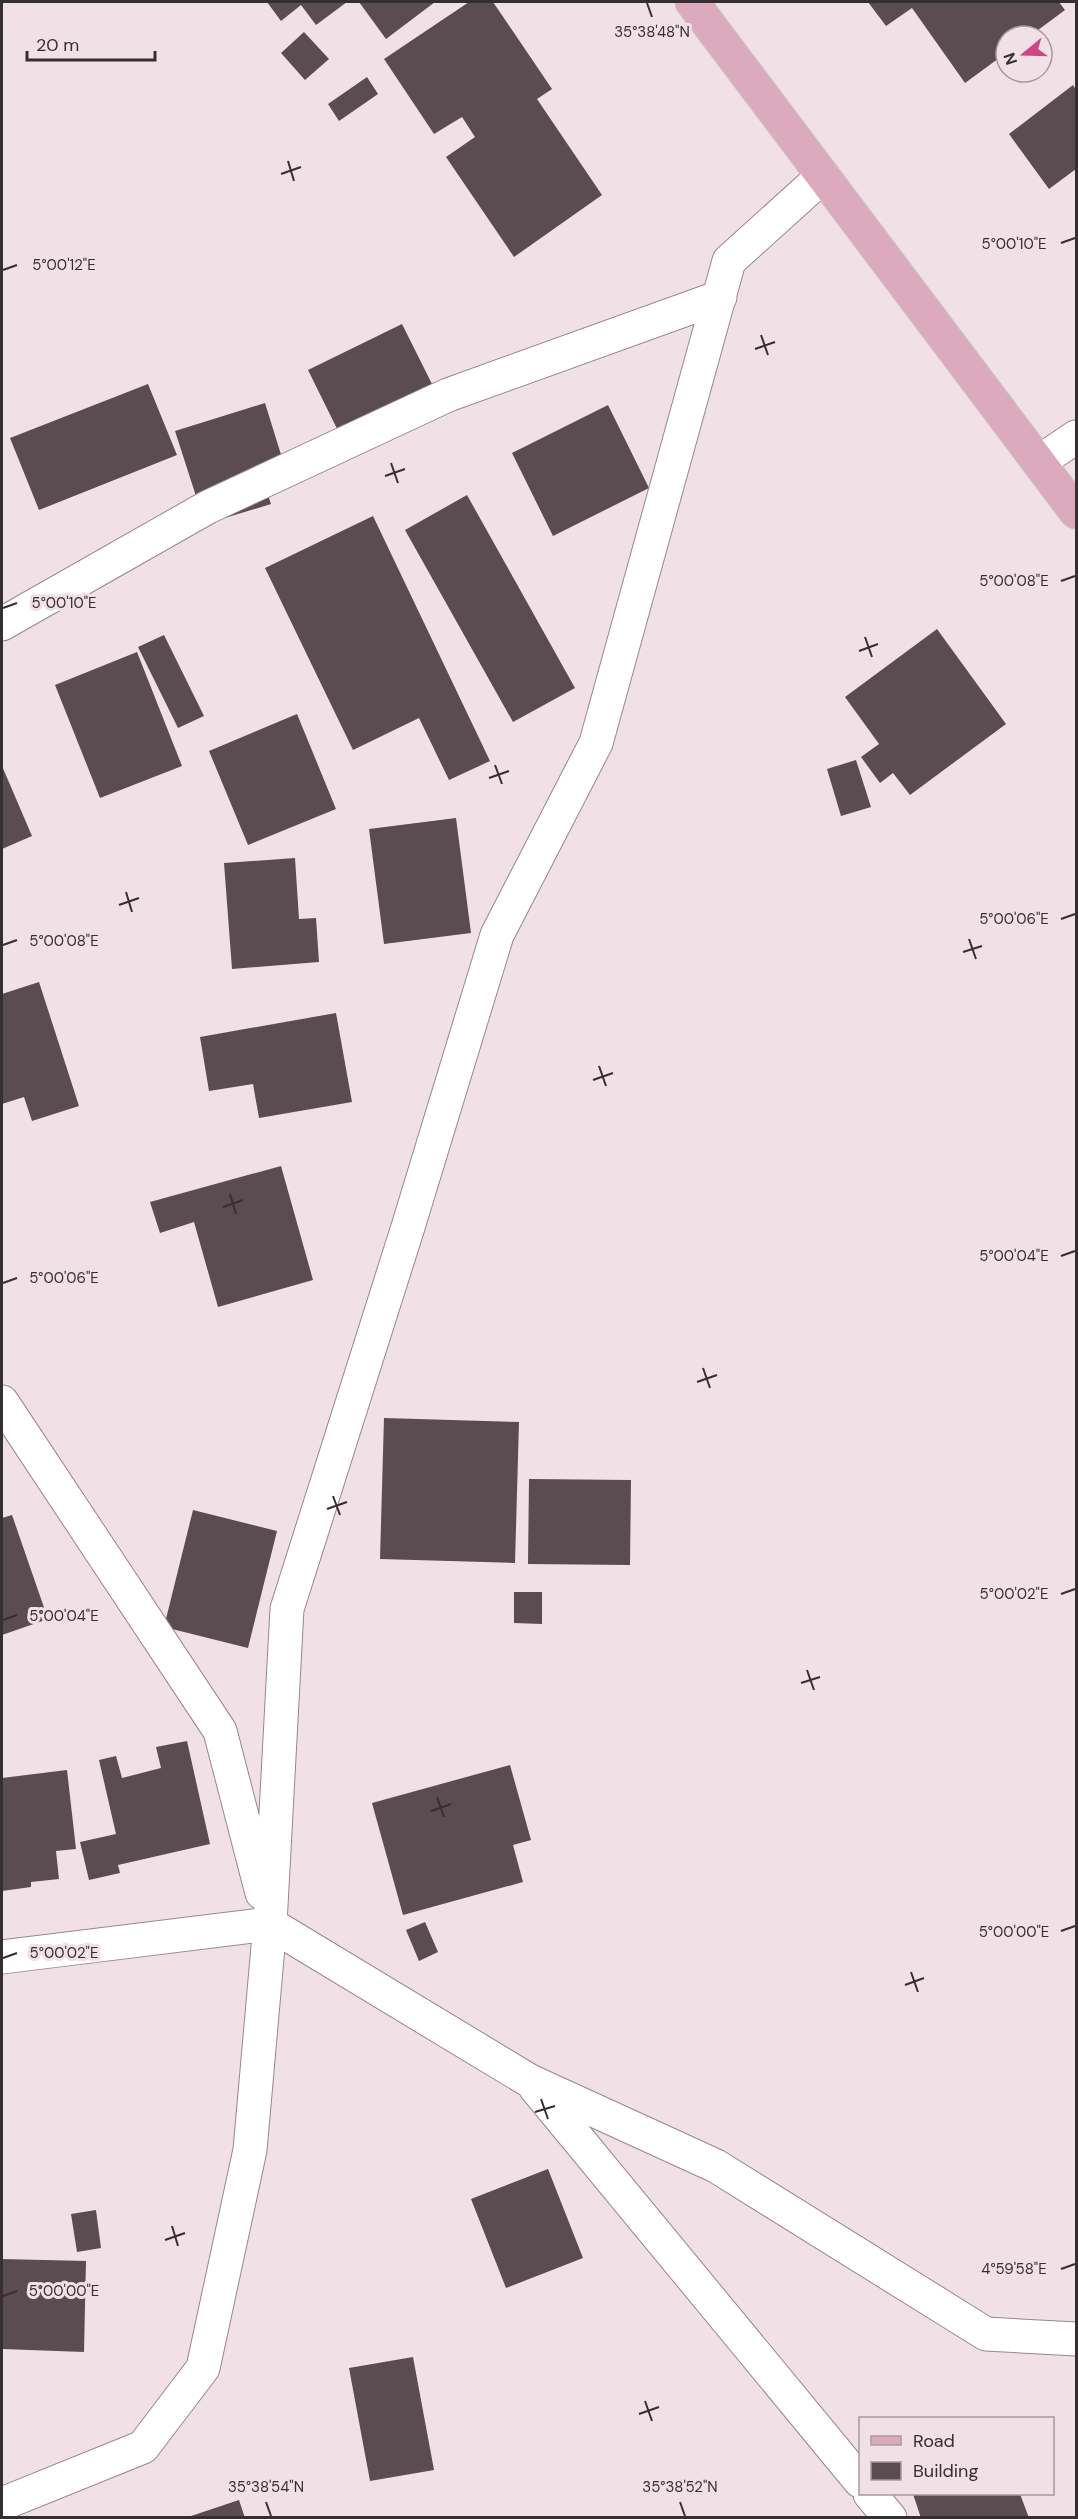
<svg xmlns="http://www.w3.org/2000/svg" width="1078" height="2519" viewBox="0 0 1078 2519" font-family="'DM Sans',sans-serif">
<rect width="100%" height="100%" fill="#f1e1e6"/>
<path fill="#5a4c51" d="M267 2H347L316 25 301 5 281 21Z
M359 2H435L386 39Z
M469 2H493L552 89 537 99 602 195 514 257 446 157 475 137 462 117 434 134 384 59Z
M868 2H1059L1065 10 1030 36H1006V53L965 83 912 8 886 26Z
M304 32 329 59 305 80 281 53Z
M367 77 378 94 339 121 328 104Z
M1073 85 1076 90V169L1049 189 1009 134Z
M402 324 445 410 351 457 308 370Z
M148 384 177 455 39 510 10 438Z
M265 403 283 461 259 468 271 504 205 524 175 431Z
M608 405 649 488 553 536 512 453Z
M467 495 575 688 513 722 405 530Z
M373 516 490 761 449 780 419 718 353 750 265 568Z
M937 629 1006 724 910 795 893 773 880 783 861 757 879 744 845 697Z
M164 635 204 716 178 728 138 647Z
M137 652 182 766 100 798 55 685Z
M297 714 336 809 248 845 209 751Z
M856 760 871 807 841 816 827 769Z
M2 766 32 836 2 849Z
M456 818 471 933 384 944 369 829Z
M295 858 299 919 316 918 319 962 232 969 224 863Z
M39 982 79 1106 32 1121 24 1097 2 1104V994Z
M336 1013 352 1102 259 1118 253 1084 209 1091 200 1037Z
M281 1166 313 1280 218 1307 194 1222 160 1233 150 1202Z
M384 1418 519 1422 515 1563 380 1559Z
M529 1479 631 1480 630 1565 528 1564Z
M193 1510 277 1531 248 1648 164 1627Z
M12 1515 48 1619 2 1635V1518Z
M514 1592H542V1624L514 1623Z
M187 1741 210 1844 118 1865 120 1873 89 1880 80 1842 116 1834 99 1760 116 1756 122 1778 161 1768 156 1747Z
M510 1765 531 1840 513 1845 523 1882 403 1915 372 1803Z
M67 1770 76 1849 56 1851 59 1879 31 1882V1887L2 1891V1778Z
M425 1922 438 1952 419 1961 406 1930Z
M548 2169 583 2258 506 2288 471 2199Z
M96 2210 101 2248 77 2252 71 2214Z
M2 2259 86 2261 84 2352 2 2349Z
M413 2357 434 2470 370 2481 349 2368Z
M913 2494H1020L1029 2518H921Z
M239 2500 245 2518H188V2517Z"/>
<g fill="none" stroke-linecap="round" stroke-linejoin="round">
<defs>
<path id="minor" d="M1039 462 1076 437
M2 624 208 507 448 395 720 297
M2 1402 220 1731 262 1893
M2 1957 270 1924 530 2081 716 2166 986 2334 1076 2339
M535 2087 860 2481
M870 2494 890 2518
M2 2504 143 2447 203 2368 250 2150 270 1924 287 1609 408 1227 497 935 596 743 729 261 823 176"/>
<path id="major" d="M692 2 1076 512"/>
</defs>
<use href="#minor" stroke="#97878c" stroke-width="35"/>
<use href="#major" stroke="#c7c5c6" stroke-width="35"/>
<use href="#minor" stroke="#fff" stroke-width="33"/>
<use href="#major" stroke="#dbaabd" stroke-width="33"/>
</g>
<path fill="none" stroke="#362f32" stroke-width="2" d="M647 3 652 17M288 161 294 181M281 174 301 167M1061 243 1075 238M3 270 17 265M761 335 768 355M755 349 775 342M391 463 398 483M385 476 405 469M1061 581 1075 576M3 608 17 603M865 637 872 657M859 651 878 644M495 765 502 784M489 778 509 771M126 892 132 912M119 905 139 898M1061 919 1075 914M969 939 976 959M3 945 17 940M963 952 982 946M599 1066 606 1086M593 1080 613 1073M230 1194 236 1214M223 1207 243 1200M1061 1256 1075 1251M3 1283 17 1278M703 1368 710 1388M697 1382 717 1375M333 1496 340 1515M327 1509 347 1502M1061 1594 1075 1589M3 1620 17 1615M807 1670 814 1690M801 1683 820 1677M437 1797 444 1817M431 1811 451 1804M1061 1931 1075 1926M3 1958 17 1953M911 1972 918 1992M905 1985 924 1978M541 2099 548 2119M535 2112 555 2106M172 2226 178 2246M165 2240 185 2233M1061 2269 1075 2264M3 2296 17 2291M645 2401 652 2421M639 2414 659 2407M266 2502 271 2516M680 2502 685 2516"/>
<g font-size="15" text-anchor="middle" fill="#362f32" stroke="#f1e1e6" stroke-width="6" stroke-linejoin="round" paint-order="stroke">
<text x="652" y="37">35°38'48"N</text>
<text x="1014" y="249">5°00'10"E</text>
<text x="64" y="270">5°00'12"E</text>
<text x="1014" y="586">5°00'08"E</text>
<text x="64" y="608">5°00'10"E</text>
<text x="1014" y="924">5°00'06"E</text>
<text x="64" y="946">5°00'08"E</text>
<text x="1014" y="1261">5°00'04"E</text>
<text x="64" y="1283">5°00'06"E</text>
<text x="1014" y="1599">5°00'02"E</text>
<text x="64" y="1621">5°00'04"E</text>
<text x="1014" y="1937">5°00'00"E</text>
<text x="64" y="1958">5°00'02"E</text>
<text x="1014" y="2274">4°59'58"E</text>
<text x="64" y="2296">5°00'00"E</text>
<text x="266" y="2492">35°38'54"N</text>
<text x="680" y="2492">35°38'52"N</text>
</g>
<rect width="1078" height="2519" fill="none" stroke="#362f32" stroke-width="6"/>
<rect x="859" y="2417" width="195" height="78" fill="#f1e1e6" stroke="#a69a9e" stroke-width="1.5"/>
<rect x="871" y="2436" width="30" height="9" fill="#dbaabd" stroke="#a69a9e" stroke-width="1.5"/>
<text x="913" y="2447" font-size="18" fill="#362f32">Road</text>
<rect x="871" y="2462" width="30" height="18" fill="#5a4c51" stroke="#a69a9e" stroke-width="1.5"/>
<text x="913" y="2477" font-size="18" fill="#362f32">Building</text>
<g transform="translate(1024 54) rotate(251)"><circle r="28" fill="#f1e1e6" stroke="#a69a9e" stroke-width="1.5"/>
<path d="M0-4.5L10 22L0 15L-10 22Z" fill="#cd4584"/>
<text y="-9" font-size="16" font-weight="bold" text-anchor="middle" fill="#362f32">N</text>
</g>
<path d="M27 51v9h128v-9" fill="none" stroke="#362f32" stroke-width="3"/>
<text x="36" y="51" font-size="18" fill="#362f32" stroke="#f1e1e6" stroke-width="4.5" paint-order="stroke">20 m</text>
</svg>
